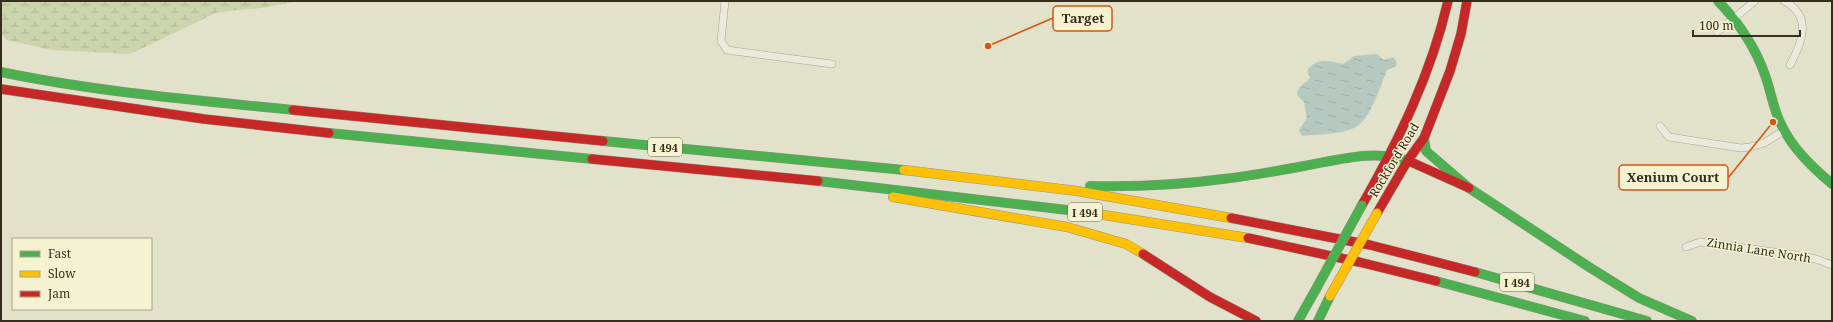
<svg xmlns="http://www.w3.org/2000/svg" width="1833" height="322" viewBox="0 0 1833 322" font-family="'Noto Serif',serif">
<defs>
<pattern id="wetland-marsh" width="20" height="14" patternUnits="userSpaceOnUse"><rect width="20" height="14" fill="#cbd4ad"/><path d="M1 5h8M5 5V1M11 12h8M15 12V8" fill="none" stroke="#afb694"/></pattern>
<pattern id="water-ripples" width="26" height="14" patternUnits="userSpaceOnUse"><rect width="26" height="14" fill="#b6c9c1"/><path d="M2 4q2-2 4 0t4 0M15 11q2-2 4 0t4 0" fill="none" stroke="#9dada5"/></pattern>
</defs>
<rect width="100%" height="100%" fill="#e2e1ca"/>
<path fill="url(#wetland-marsh)" d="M1 1H300L261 8 218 12 130 54 52 50 7 40 1 34Z"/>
<path fill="url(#water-ripples)" d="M1377 54 1384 60 1393 57 1397 63 1395 67 1387 70C1381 84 1370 122 1354 128 1339 135 1318 134 1302 136L1299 130 1307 118 1304 102 1297 95C1297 86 1305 84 1310 78L1307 71C1316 57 1330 61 1343 64L1354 56Z"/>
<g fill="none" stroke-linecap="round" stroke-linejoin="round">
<defs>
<path id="street" d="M725 1 721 41 727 50 832 64
M1784 1C1813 16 1802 43 1790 65
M1717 32 1755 1
M1660 126 1669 137 1741 148 1750 147 1764 143 1784 131
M1686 247 1700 242 1790 254 1816 259 1832 265"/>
<path id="fast" d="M1718 1C1739 23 1755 46 1765 75 1771 91 1773 109 1781 124 1792 148 1812 167 1832 184
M1 72C97 92 195 100 293 110
M329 133 592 159
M1424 138 1426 151 1469 188 1589 267 1639 298 1692 321
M603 141 904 170
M818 181 1085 212
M1090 186C1135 187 1179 185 1223 179 1250 176 1277 171 1304 166 1338 160 1377 148 1411 162
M1475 272 1647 321
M1436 281 1585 321
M1298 321 1316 289
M1318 321 1330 296"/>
<path id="slow" d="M904 170 1077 191 1231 218
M893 197 1067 227 1126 244 1143 254
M1085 212 1248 238"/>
<path id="jam" d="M1 89 204 119 329 133
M293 110 603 141
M592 159 818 181
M1411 162 1469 188
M1362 205C1399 140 1431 74 1448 1
M1377 213 1408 160 1424 138 1450 71 1461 34 1467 1
M1231 218 1370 245 1475 272
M1248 238 1359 262 1436 281
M1143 254 1210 297 1256 321"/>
</defs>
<use href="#street" stroke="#a7a494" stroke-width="8"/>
<use href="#fast" stroke="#979484" stroke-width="10"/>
<use href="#slow" stroke="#979484" stroke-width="10"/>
<use href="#jam" stroke="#979484" stroke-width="10"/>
<use href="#street" stroke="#eaeadc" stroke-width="7"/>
<use href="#fast" stroke="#4caf50" stroke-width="9"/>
<use href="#slow" stroke="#ffc107" stroke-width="9"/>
<use href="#jam" stroke="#c62828" stroke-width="9"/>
<defs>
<path id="fast-bridge" d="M1316 289 1362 205"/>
<path id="slow-bridge" d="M1330 296 1377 213"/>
</defs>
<use href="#fast-bridge" stroke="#979484" stroke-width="10" stroke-linecap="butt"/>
<use href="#slow-bridge" stroke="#979484" stroke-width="10" stroke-linecap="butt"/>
<use href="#fast-bridge" stroke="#4caf50" stroke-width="9"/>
<use href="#slow-bridge" stroke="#ffc107" stroke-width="9"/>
</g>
<g text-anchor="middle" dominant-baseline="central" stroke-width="3" stroke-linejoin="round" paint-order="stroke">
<g fill="#f4f2d0" stroke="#6e6953" stroke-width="1">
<rect x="648" y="138" width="34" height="18" rx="3"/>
<rect x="1068" y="203" width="34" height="18" rx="3"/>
<rect x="1500" y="273" width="34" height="18" rx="3"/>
</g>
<g font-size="11" font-weight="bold" fill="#352e1d">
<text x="665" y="147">I 494</text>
<text x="1085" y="212">I 494</text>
<text x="1517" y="282">I 494</text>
</g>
<g font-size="12" fill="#352e1d" stroke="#f4f2d0">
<text transform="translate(1394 160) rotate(-59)">Rockford Road</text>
<text transform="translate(1759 250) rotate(9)">Zinnia Lane North</text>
</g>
</g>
<path fill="none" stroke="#d6550e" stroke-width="1.5" d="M988 46L1053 18M1773 122L1728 178"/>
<g fill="#d6550e" stroke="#f4f2d0" stroke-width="1.5">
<circle cx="988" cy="46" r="4"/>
<circle cx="1773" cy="122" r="4"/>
</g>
<g fill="#f4f2d0" stroke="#d6550e" stroke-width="1.5">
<rect x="1053" y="6" width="59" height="25" rx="4"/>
<rect x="1619" y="165" width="109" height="25" rx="4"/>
</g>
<g font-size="13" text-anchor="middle" font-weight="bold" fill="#352e1d">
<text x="1083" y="23">Target</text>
<text x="1673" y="182">Xenium Court</text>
</g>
<rect width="1833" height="322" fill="none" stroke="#352e1d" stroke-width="4"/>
<rect x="12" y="238" width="140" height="72" fill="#f4f2d0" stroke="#a8a488"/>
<rect x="20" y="251" width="20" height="6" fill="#4caf50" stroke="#a8a488"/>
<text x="48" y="258" font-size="12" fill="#352e1d">Fast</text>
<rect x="20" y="271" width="20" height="6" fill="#ffc107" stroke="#a8a488"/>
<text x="48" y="278" font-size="12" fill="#352e1d">Slow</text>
<rect x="20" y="291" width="20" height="6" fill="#c62828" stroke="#a8a488"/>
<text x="48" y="298" font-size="12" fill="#352e1d">Jam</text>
<path d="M1693 30v6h107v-6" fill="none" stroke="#352e1d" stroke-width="2"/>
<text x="1699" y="30" font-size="12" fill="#352e1d" stroke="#f4f2d0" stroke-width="3" paint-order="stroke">100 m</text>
</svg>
